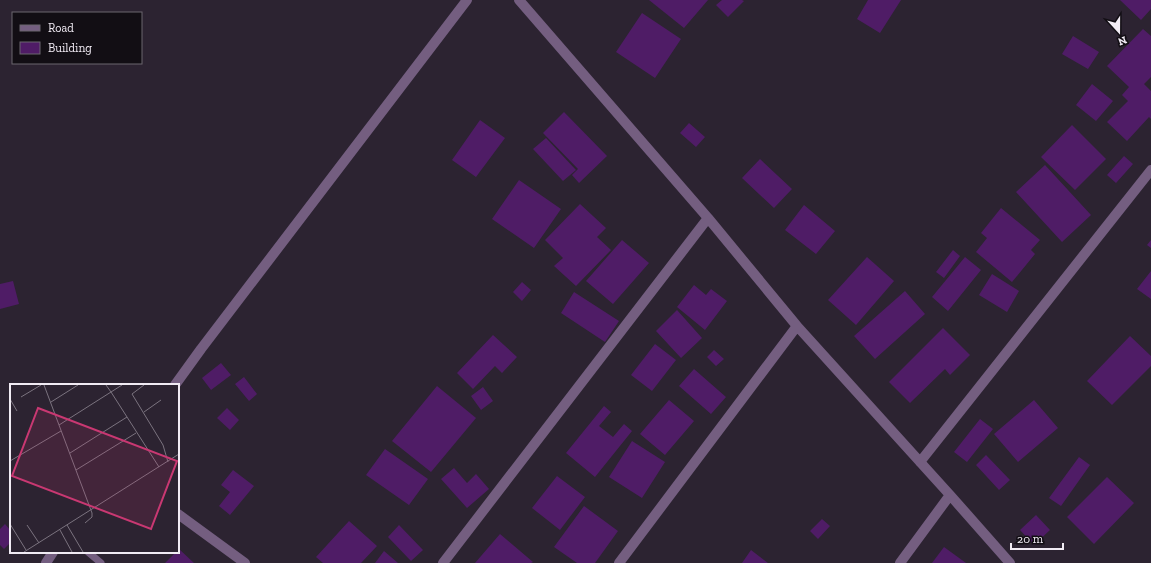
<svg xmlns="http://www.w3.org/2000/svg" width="1151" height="563" viewBox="0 0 1151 563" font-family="'Zilla Slab',serif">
<rect width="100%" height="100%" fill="#2c2331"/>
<path fill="#4f1c66" d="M649 0H708L684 28Z
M722 0H742L744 1 728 17 716 5Z
M868 0H901L880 33 857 19Z
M1120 0H1151V9L1141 20Z
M642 13 681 39 655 78 616 52Z
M1143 29 1151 36V77L1144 84 1151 91V119L1149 117 1127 141 1107 122 1128 101 1122 95 1129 87 1107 66Z
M1073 36 1099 52 1088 69 1062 54Z
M1092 84 1113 101 1096 121 1076 105Z
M564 112 607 156 579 183 572 175 578 169 543 133Z
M480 120 505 138 476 177 452 160Z
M689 123 705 137 696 147 680 133Z
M1072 125 1106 159 1075 190 1041 157Z
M546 138 576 170 563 181 533 149Z
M1124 156 1133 164 1116 183 1107 175Z
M760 159 792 189 774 208 742 178Z
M1045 165 1091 215 1062 242 1016 192Z
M519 180 561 209 534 248 492 219Z
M580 204 606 228 597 237 611 250 576 286 554 266 563 258 545 240Z
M804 205 835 231 816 254 785 230Z
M1001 208 1040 240 1031 250 1035 254 1012 282 976 252 987 238 981 233Z
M622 240 649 263 613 304 586 281Z
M1151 240V248L1147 245Z
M953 250 960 256 944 278 936 272Z
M867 257 894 281 856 325 828 300Z
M965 257 981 270 948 311 932 297Z
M1151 271V299L1137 289Z
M992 274 1019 291 1007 312 979 295Z
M13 281 19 304 0 309V284Z
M522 282 531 290 522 301 513 292Z
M694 285 706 295 711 289 727 301 705 330 677 307Z
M905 291 925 314 875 359 854 336Z
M574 292 619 321 605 342 561 313Z
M677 310 702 338 681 358 656 331Z
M943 328 970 355 950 375 945 369 910 403 889 382Z
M493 335 517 357 502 373 495 366 473 389 457 373Z
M1130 336 1151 356V366L1112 405 1087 381Z
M655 344 676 360 652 391 631 375Z
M714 350 724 359 716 366 707 357Z
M221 363 231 375 211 390 202 378Z
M694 369 726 397 711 414 679 386Z
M244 377 257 394 249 401 235 384Z
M437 386 476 418 431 472 392 441Z
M483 387 493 401 481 410 471 396Z
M669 400 694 421 665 455 640 434Z
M1034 400 1058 428 1018 462 994 434Z
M604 406 611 412 599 426 613 437 624 424 632 431 595 477 566 453Z
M227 408 239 420 230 430 217 418Z
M980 419 993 429 967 462 954 452Z
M632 441 665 462 642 498 609 477Z
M385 449 428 479 409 505 366 475Z
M986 455 1010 480 999 490 976 465Z
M1079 457 1090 465 1061 506 1049 498Z
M454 468 467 483 476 474 489 489 467 508 441 479Z
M233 470 254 486 230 515 219 506 230 492 221 485Z
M557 476 585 497 560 530 532 508Z
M1107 477 1134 503 1094 544 1067 517Z
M584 506 618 531 595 563H577L554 547Z
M1036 515 1050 530 1034 545 1020 530Z
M822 519 830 526 818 539 810 531Z
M349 521 377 546 361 563H323L316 557Z
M5 524 11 531V542L4 549 0 545V529Z
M399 525 423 550 411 561 388 537Z
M500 534 533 562 531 563H475Z
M944 547 966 563H932Z
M179 549 194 563H165L176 552H178Z
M751 550 768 563H742Z
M384 551 398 563H375Z"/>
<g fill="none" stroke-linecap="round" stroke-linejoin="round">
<path stroke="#745e80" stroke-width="7" d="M88 552 101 563"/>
<path stroke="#745e80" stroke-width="10" d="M519 0 708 218 797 326 950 495 1010 563
M920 462 1151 170
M178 514 245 563
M443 563 708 218
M619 563 797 326
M900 563 950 495"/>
<path stroke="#745e80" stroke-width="10" d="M175 385 201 349 467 0
M46 563 53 552"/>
</g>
<g transform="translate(10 384)">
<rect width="169" height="169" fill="#2c2331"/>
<path fill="none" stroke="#7b737f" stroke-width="1" d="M34 1 82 129V133L75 139M96 1 101 8 112 1M134 1 122 10 153 61 158 78M11 13 31 1M0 15 7 27M41 18 68 1M134 28 151 16M49 41 101 8 149 83M60 69 117 33M0 77 51 47M66 86 126 49M0 140 16 166M17 141 29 159M57 141 73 168M50 146 62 168M14 168 169 70"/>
<path fill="#c93872" fill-opacity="0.15" stroke="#c93872" stroke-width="2" d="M28 24 167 77 141 145 2 92Z"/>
<rect width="169" height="169" fill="none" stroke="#f1ebf4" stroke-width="2"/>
</g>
<rect x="12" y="12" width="130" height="52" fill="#120e14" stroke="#6b666e"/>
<rect x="20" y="25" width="20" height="6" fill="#745e80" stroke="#6b666e"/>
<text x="48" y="32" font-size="12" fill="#f1ebf4">Road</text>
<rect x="20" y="42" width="20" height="12" fill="#4f1c66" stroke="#6b666e"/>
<text x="48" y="52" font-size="12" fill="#f1ebf4">Building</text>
<g transform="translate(1119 32) rotate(159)" stroke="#120e14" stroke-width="3" paint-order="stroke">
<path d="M0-3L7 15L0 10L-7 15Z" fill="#f1ebf4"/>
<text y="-6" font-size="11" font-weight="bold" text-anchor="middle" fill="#f1ebf4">N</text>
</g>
<path d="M1011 543v6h52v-6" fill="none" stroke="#f1ebf4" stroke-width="2"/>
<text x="1017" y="543" font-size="12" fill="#f1ebf4" stroke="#120e14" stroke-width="3" paint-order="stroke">20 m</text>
</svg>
